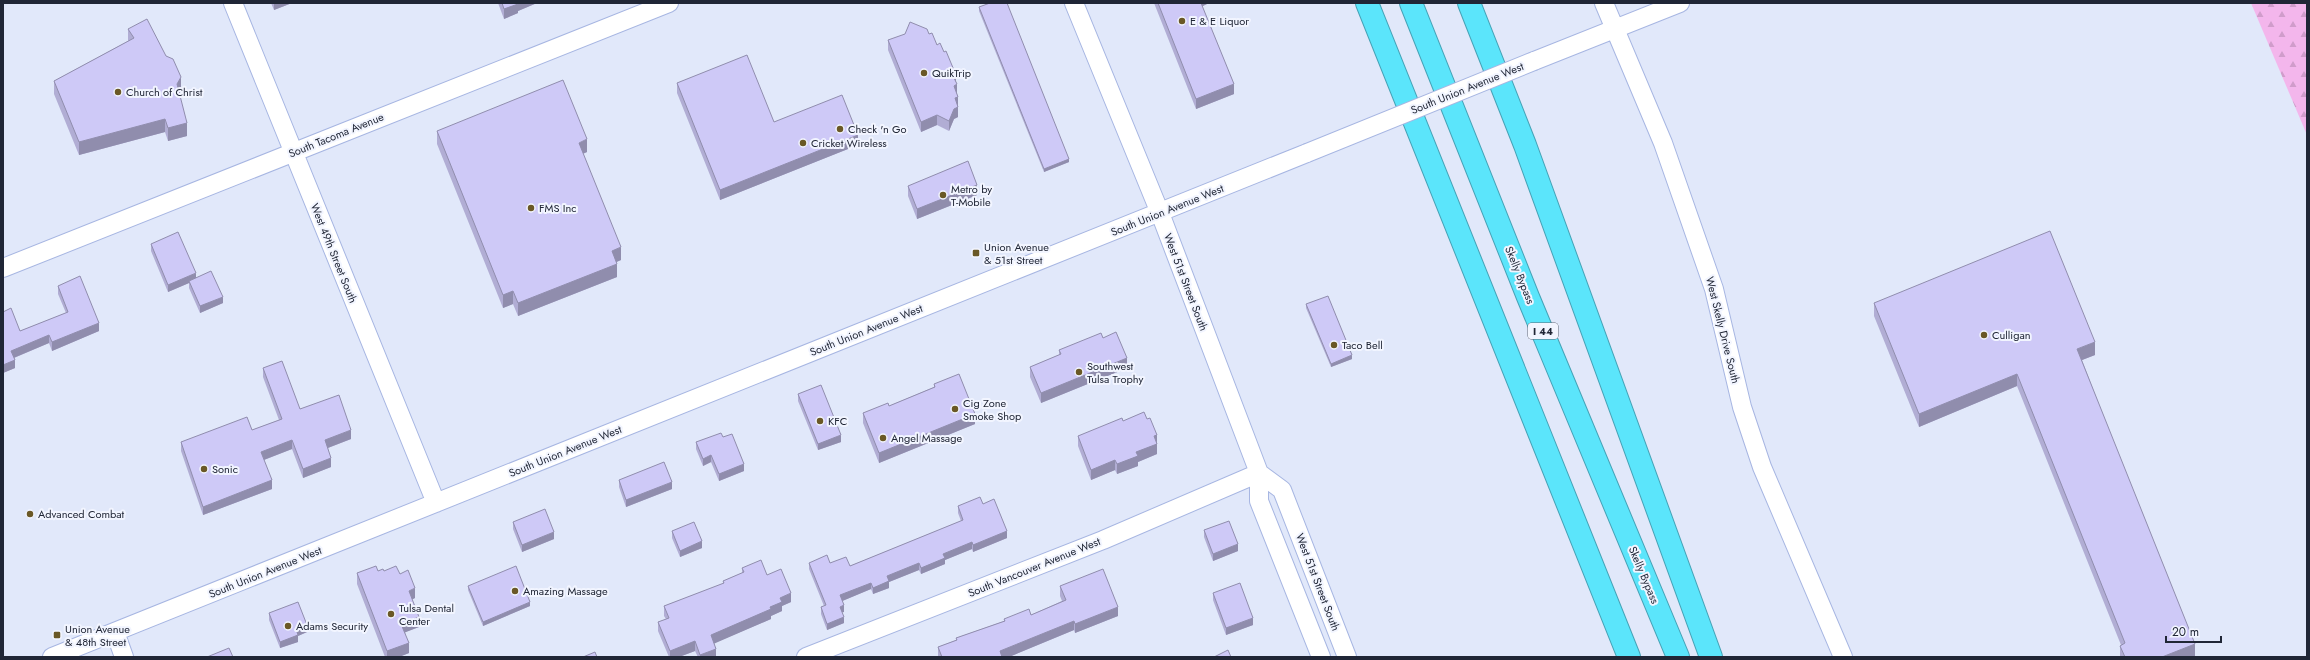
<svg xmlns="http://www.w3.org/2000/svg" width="2310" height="660" viewBox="0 0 2310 660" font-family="Jost,sans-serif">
<defs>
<pattern id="forest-firs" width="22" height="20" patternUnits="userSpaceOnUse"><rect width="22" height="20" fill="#f3b6ec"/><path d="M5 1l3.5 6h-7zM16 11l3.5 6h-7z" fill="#d09ccb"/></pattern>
</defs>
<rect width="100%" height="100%" fill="#e1e8fa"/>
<path fill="url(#forest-firs)" d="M2251 3H2307V135Z"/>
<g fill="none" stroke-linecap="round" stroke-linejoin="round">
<defs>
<path id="minor" d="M233 3 436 503
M1074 3 1160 213 1259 473V501L1321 657
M1604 3 1663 143 1714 289 1742 407 1762 467 1843 657
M1534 61 1680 3
M3 268 669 3
M1259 473 1282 490 1347 657
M115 632 124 657
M52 657 1307 153
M806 657 1103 540 1259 473"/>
<path id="highway" d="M1367 3 1629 657
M1411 3 1528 297 1678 657
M1469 3 1525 145 1711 657"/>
</defs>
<use href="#minor" stroke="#a7b6e2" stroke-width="20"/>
<use href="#highway" stroke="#46a2b6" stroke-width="24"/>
<use href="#minor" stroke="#fff" stroke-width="18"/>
<use href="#highway" stroke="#5be5fb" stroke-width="22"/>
<defs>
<path id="minor-bridge" d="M1307 153 1534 61"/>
</defs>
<use href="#minor-bridge" stroke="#a7b6e2" stroke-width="20" stroke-linecap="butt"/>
<use href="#minor-bridge" stroke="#fff" stroke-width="18"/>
</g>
<path fill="#b1add4" d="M271 3H292L274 10Z
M498 3H537L518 11V13L504 19Z
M1154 3H1207V4L1202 6 1234 94 1196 109Z
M979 7 1069 162 1044 172 979 11Z
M128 29 181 90 179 93 187 136 168 141 165 132 79 155 54 94V81L128 41Z
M929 34 937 45 944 52 956 82 957 94 958 97V117L954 119 949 131 937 125 921 132 888 50V40Z
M677 83 774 122 858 145 720 200 677 93Z
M437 131 587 152 583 154 621 260 616 262 617 277 518 316 513 304 503 308 437 144Z
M908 186 977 195 917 219 908 196Z
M151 244 196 277 223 303 200 313 189 288V283L168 292 151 251Z
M58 286 99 331 52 351 49 343 14 358 15 368 3 373 20 331 66 313 58 294Z
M1874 303 2095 355 2082 360 2195 657H2120V646L2121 645 2017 386 1919 427 1874 316Z
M1306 304 1352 359 1331 367 1306 308Z
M1103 338 1127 368 1041 403 1030 377V367L1059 355V350Z
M263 368 300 409 351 439 328 448 331 467 303 478 292 449 264 460 272 489 203 515 181 451V442L252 430 279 420 263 377Z
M934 384 975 424 879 463 863 423V413L889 406 934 387Z
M798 394 841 442 818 450 798 401Z
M1147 419 1157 435V454L1138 462V466L1117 474 1115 470 1091 480 1078 446V436L1123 421Z
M723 437 744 471 719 481 711 462 703 466 696 449V442Z
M619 480 672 489 626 507 619 487Z
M983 504 1007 538 973 552 972 549 945 560V564L921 574 919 570 889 582V588L873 594 871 589 842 601 844 612H842L844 623 827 630 821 614V607L824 606 809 569V563H830L850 566 961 521 958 513V506Z
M513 522 554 539 522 552 513 529Z
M1204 530 1238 551 1213 561 1204 537Z
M672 531 702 548 680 557 672 538Z
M742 568 767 575 791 602 782 606V611L771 616V619L714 643 716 657H698L695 651 679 657H669L658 631V622L666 619 664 616V606L723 584V581L742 573Z
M378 571H384L400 574 415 598 412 599 419 627 405 632 409 653 399 657H385L357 584V573Z
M468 586 530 606 483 626 468 590Z
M1060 586 1118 616 1075 633 1074 630 1009 657H938V647L956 640V638L1004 621V619L1031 615 1062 601 1060 596Z
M1213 593 1253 625 1226 635 1213 600Z
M269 613 307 632 298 636V642L280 648 269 620Z"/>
<path fill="#908dad" d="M274 3H292L274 10Z
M518 3H537L518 11V13L504 19V9Z
M1199 3H1207V4L1199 8Z
M956 75V85L957 84V95L954 96 953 76Z
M181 77V90L177 96V84Z
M1234 84V94L1196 109V99Z
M958 97V117L954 119 949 131V121L955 98Z
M937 115V125L921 132V122Z
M165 119V132L79 155V142Z
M187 123V136L168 141V128Z
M858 135V145L720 200V190Z
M587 139V152L579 155V143Z
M1069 159V162L1044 172V169Z
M977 185V195L917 219V209Z
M621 247V260L612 264V251Z
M617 264V277L518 316V303Z
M196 273V280L189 281V283L168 292V285Z
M513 291V304L503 308V295Z
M223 297V303L200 313V306Z
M99 323V331L52 351V342Z
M49 335V343L11 359V351Z
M2095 342V355L2077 362V349Z
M1352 355V359L1331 367V364Z
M1127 358V368L1041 403V393Z
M15 360V368L3 373V365Z
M2017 374V386L1919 427V414Z
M975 414V424L879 463V453Z
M351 430V439L325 449V440Z
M841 435V442L818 450V444Z
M1157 435V454L1138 462V466L1117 474V464L1136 452 1154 436Z
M292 440V449L261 461V452Z
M711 455V462L703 466V459Z
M331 458V467L303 478V469Z
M1115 460V470L1091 480V470Z
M744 464V471L719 481V474Z
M272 480V489L203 515V507Z
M672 482V489L626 507V500Z
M1007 531V538L973 552V545Z
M554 532V539L522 552V545Z
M702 541V548L680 557V551Z
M972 542V549L945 560V564L921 574V568L943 554Z
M1238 544V551L1213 561V554Z
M919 563V570L889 582V588L873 594V588L887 576Z
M871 583V589L840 602V595Z
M415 588V598L409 601V591Z
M791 593V602L782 606V611L771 616V619L711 645V635L770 607 780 598Z
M530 602V606L483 626V622Z
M844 605V612L840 613V607Z
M1118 607V616L1075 633V624Z
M419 617V627L401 634V624Z
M844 617V623L827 630V624Z
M1253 618V625L1226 635V628Z
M1074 621V630L1009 657H1000V651Z
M307 625V632L298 636V642L280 648V642L296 629Z
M695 641V651L679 657H670V651Z
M409 643V653L399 657H387V651Z
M2195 644V657H2162Z
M716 649V657H700V655Z"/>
<path fill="#cec9f7" stroke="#908dad" d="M502 3H518V4L504 9Z
M990 3H1007L1069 159 1044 169 979 7Z
M1158 3H1201L1234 84 1196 99Z
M147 19 166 56 173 59 181 77 177 84 187 123 168 128 165 119 79 142 54 81 134 38 128 29Z
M910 22 927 29 929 34 932 33 937 45 940 43 944 52 946 51 956 75 953 76 957 84 954 86 958 97 955 98 958 107 954 109 949 121 937 115 921 122 888 40 905 34Z
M747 55 774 122 842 95 858 135 720 190 677 83Z
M563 80 587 139 579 143 621 247 612 251 617 264 518 303 513 291 503 295 437 131Z
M968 161 977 185 917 209 908 186Z
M2050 231 2095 342 2077 349 2195 644 2162 657H2125L2120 646 2125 643 2017 374 1919 414 1874 303Z
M178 232 196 273 168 285 151 244Z
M211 271 223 297 200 306 189 281Z
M80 276 99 323 52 342 49 335 11 351 15 360 3 365V312L11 308 20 331 68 312 58 286Z
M1328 296 1352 355 1331 364 1306 304Z
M1116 332 1127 358 1041 393 1030 367 1061 354 1059 350 1101 333 1103 338Z
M282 361 300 409 339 395 351 430 325 440 331 458 303 469 292 440 261 452 272 480 203 507 181 442 247 417 252 430 282 419 263 368Z
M959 374 975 414 879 453 863 413 888 403 889 406 935 387 934 384Z
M821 385 841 435 818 444 798 394Z
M1144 412 1147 419 1150 418 1157 435 1154 436 1157 444 1136 452 1138 456 1117 464 1115 460 1091 470 1078 436 1122 418 1123 421Z
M721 433 723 437 732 434 744 464 719 474 711 455 703 459 696 442Z
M664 462 672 482 626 500 619 480Z
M980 497 983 504 994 499 1007 531 973 545 972 542 943 554 945 558 921 568 919 563 887 576 889 581 873 588 871 583 840 595 844 605 840 607 844 617 827 624 821 607 826 605 809 563 827 555 830 563 846 557 850 566 963 520 958 506Z
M545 509 554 532 522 545 513 522Z
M1229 521 1238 544 1213 554 1204 530Z
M694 522 702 541 680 551 672 531Z
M761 560 767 575 781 569 791 593 780 598 782 602 770 607 771 609 711 635 716 649 700 655 695 641 670 651 658 622 669 618 664 606 724 583 723 581 744 572 742 568Z
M376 566 378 571 383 569 384 571 396 566 400 574 408 570 415 588 409 591 419 617 401 624 409 643 387 651 357 573Z
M516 566 530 602 483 622 468 586Z
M1103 569 1118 607 1075 624 1074 621 1000 651 1002 657H942L938 647 957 640 956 638 1005 621 1004 619 1029 609 1031 615 1066 600 1060 586Z
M1240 583 1253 618 1226 628 1213 593Z
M298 602 307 625 296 629 298 635 280 642 269 613Z
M229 648 233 657H207Z
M1228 650 1231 657H1214Z
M595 652 597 657H583Z"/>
<g fill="#6a5826" stroke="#f2f5ff" stroke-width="1.5">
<circle cx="1182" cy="21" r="4"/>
<circle cx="924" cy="73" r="4"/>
<circle cx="118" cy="92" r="4"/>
<circle cx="840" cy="129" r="4"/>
<circle cx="803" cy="143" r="4"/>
<circle cx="943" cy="195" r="4"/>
<circle cx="531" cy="208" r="4"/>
<rect x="972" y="249" width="8" height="8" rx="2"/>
<circle cx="1984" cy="335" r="4"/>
<circle cx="1334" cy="345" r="4"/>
<circle cx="1079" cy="372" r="4"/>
<circle cx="955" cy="409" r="4"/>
<circle cx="820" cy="421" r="4"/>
<circle cx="883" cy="438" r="4"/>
<circle cx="204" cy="469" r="4"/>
<circle cx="30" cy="514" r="4"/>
<circle cx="515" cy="591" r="4"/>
<circle cx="391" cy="614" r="4"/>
<circle cx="288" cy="626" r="4"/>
<rect x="53" y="631" width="8" height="8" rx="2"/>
</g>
<g text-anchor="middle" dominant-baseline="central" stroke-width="4" stroke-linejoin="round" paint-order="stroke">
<rect fill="#f2f5ff" stroke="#5f6472" stroke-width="1" x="1528" y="323" width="30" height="16" rx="3"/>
<g font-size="10" font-weight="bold" fill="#202636">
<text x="1543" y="331">I 44</text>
</g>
<g font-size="11" fill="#202636" stroke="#f2f5ff" text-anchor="start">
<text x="1190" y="21">E &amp; E Liquor</text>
<text x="932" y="73">QuikTrip</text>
<text x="126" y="92">Church of Christ</text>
<text x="848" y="129">Check 'n Go</text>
<text x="811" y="143">Cricket Wireless</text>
<text x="951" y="189">Metro by<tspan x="951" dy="13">T-Mobile</tspan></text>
<text x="539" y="208">FMS Inc</text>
<text x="984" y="247">Union Avenue<tspan x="984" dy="13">&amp; 51st Street</tspan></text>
<text x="1992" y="335">Culligan</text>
<text x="1342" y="345">Taco Bell</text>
<text x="1087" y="366">Southwest<tspan x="1087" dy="13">Tulsa Trophy</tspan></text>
<text x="963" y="403">Cig Zone<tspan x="963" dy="13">Smoke Shop</tspan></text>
<text x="828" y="421">KFC</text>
<text x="891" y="438">Angel Massage</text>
<text x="212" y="469">Sonic</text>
<text x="38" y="514">Advanced Combat</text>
<text x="523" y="591">Amazing Massage</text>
<text x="399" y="608">Tulsa Dental<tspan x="399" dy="13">Center</tspan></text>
<text x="296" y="626">Adams Security</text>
<text x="65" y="629">Union Avenue<tspan x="65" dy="13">&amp; 48th Street</tspan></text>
</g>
<g font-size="11" fill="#202636" stroke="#f2f5ff">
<text transform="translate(1467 88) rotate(-22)">South Union Avenue West</text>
<text transform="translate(336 135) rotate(-22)">South Tacoma Avenue</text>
<text transform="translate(1167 210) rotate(-22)">South Union Avenue West</text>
<text transform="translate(334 253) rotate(68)">West 49th Street South</text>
<text transform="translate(1520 275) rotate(68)">Skelly Bypass</text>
<text transform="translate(1186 282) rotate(69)">West 51st Street South</text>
<text transform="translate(866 330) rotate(-22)">South Union Avenue West</text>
<text transform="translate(1723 330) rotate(76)">West Skelly Drive South</text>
<text transform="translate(565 451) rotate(-22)">South Union Avenue West</text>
<text transform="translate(1034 567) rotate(-22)">South Vancouver Avenue West</text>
<text transform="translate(265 572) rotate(-22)">South Union Avenue West</text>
<text transform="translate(1644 575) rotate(67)">Skelly Bypass</text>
<text transform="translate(1318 582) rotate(69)">West 51st Street South</text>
</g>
</g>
<rect width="2310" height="660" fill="none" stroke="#202636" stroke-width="8"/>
<path d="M2166 636v6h55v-6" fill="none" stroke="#202636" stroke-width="2"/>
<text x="2172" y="636" font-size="12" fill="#202636" stroke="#f2f5ff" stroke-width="3" paint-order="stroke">20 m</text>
</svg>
